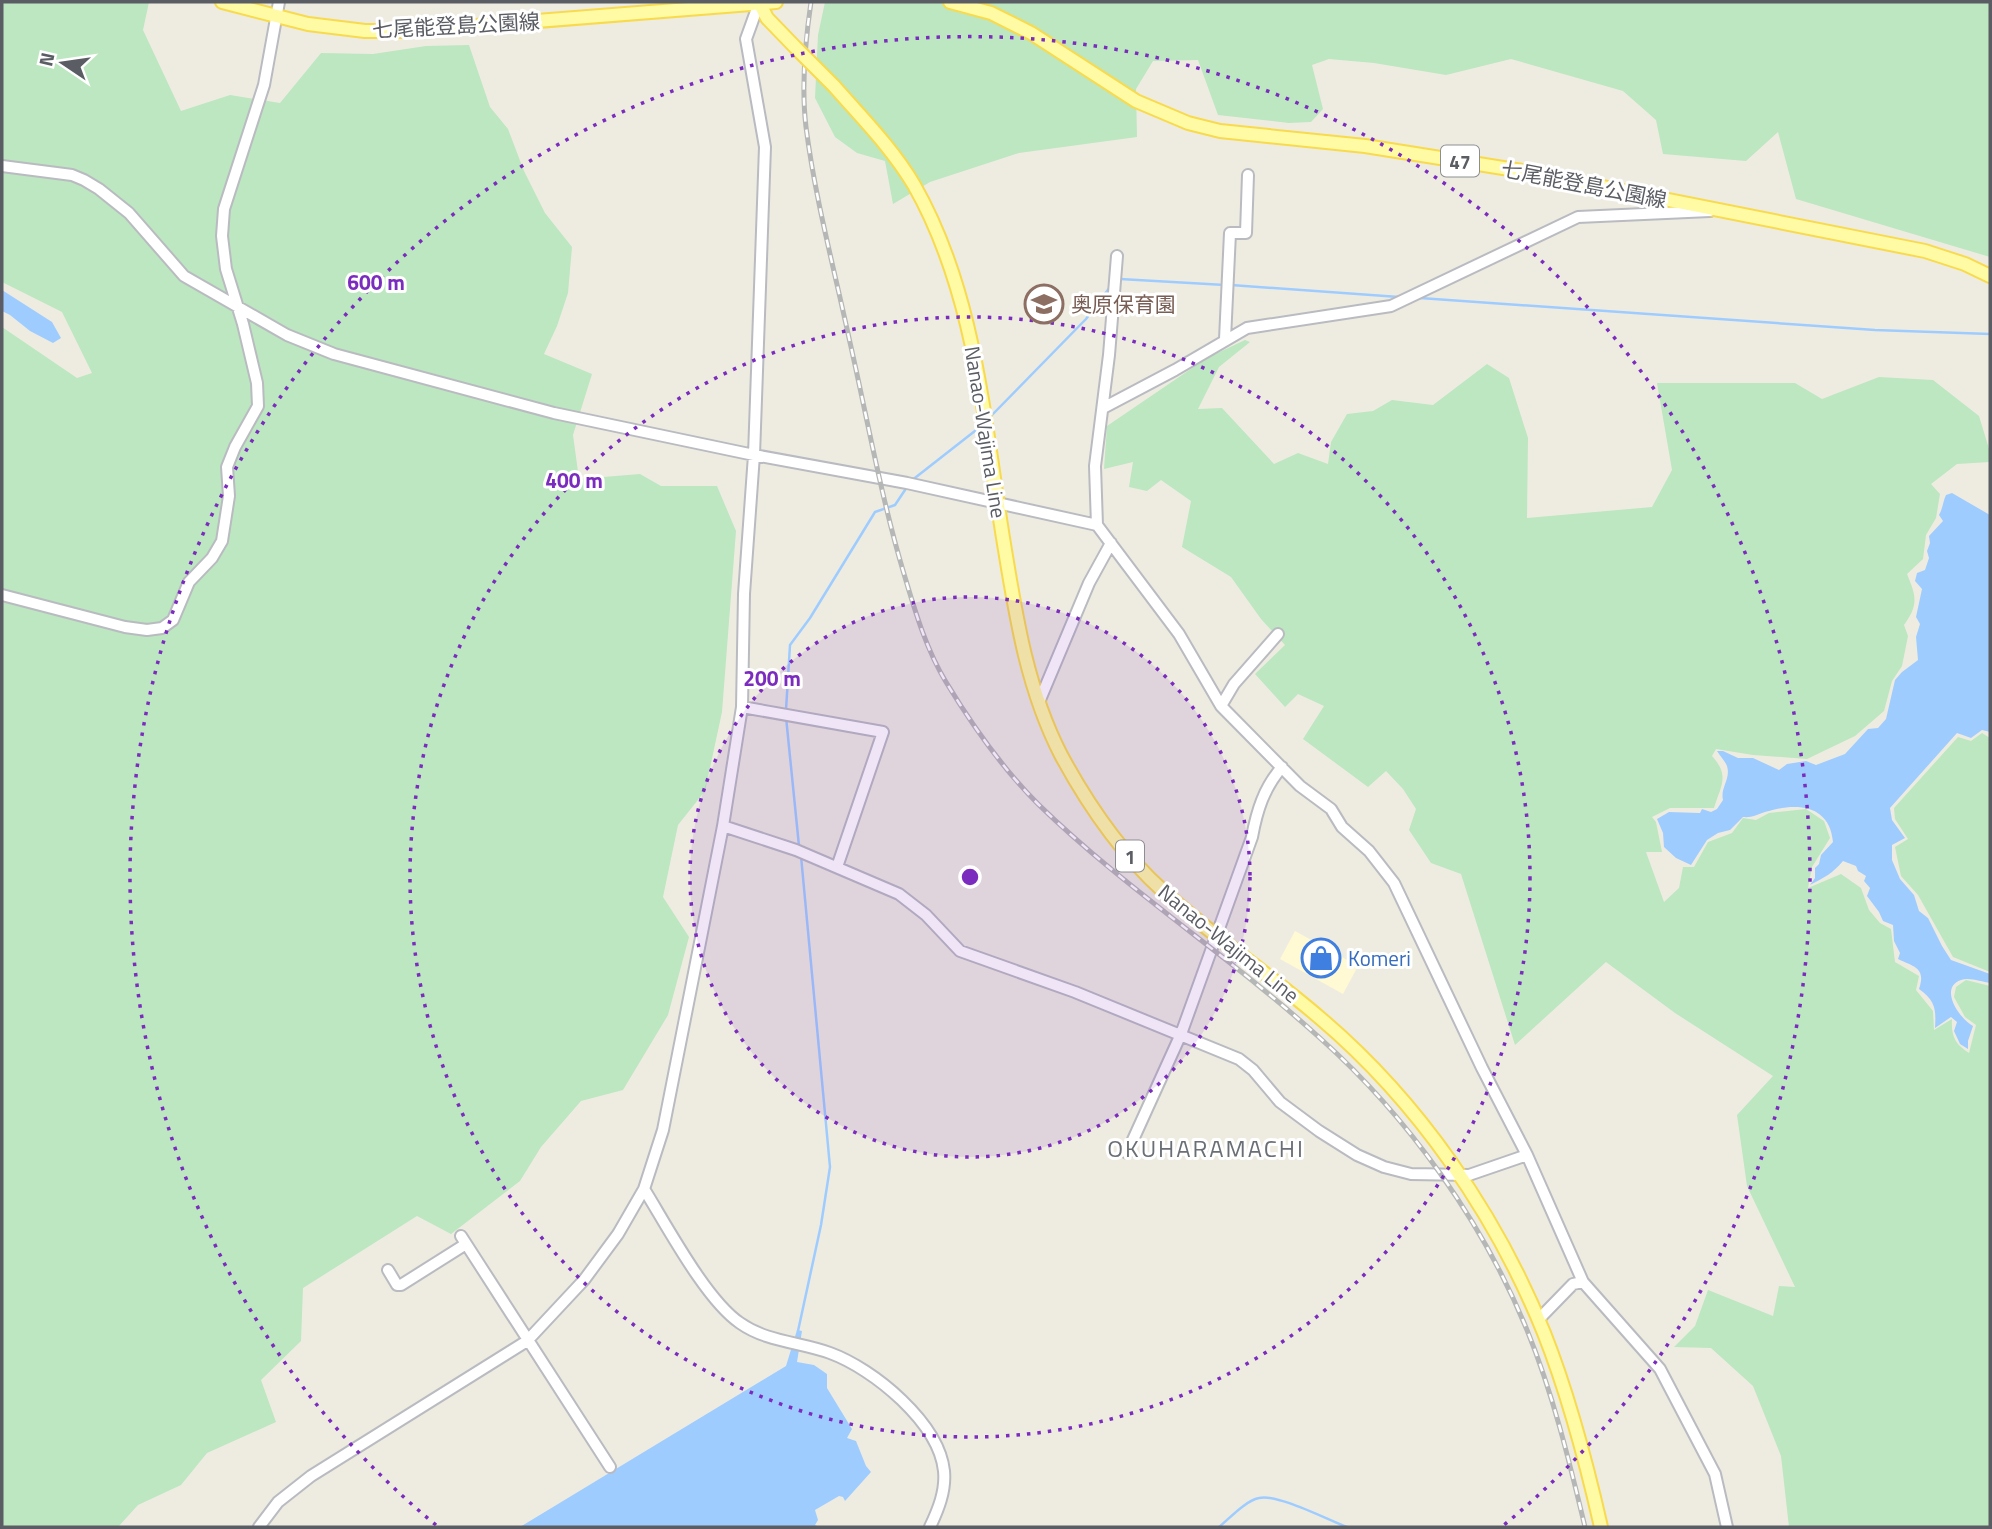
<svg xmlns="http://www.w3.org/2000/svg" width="1992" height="1529" viewBox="0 0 1992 1529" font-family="'Titillium Web','Noto Sans JP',sans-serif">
<rect width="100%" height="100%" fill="#eeece1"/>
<path fill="#fff9d4" d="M1295 931 1358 966 1343 994 1280 959Z"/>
<path fill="#bce7c0" d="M2 2H149L143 30 181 111 230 95 280 103 321 53 373 54 426 46 469 45 490 107 508 129 524 171 545 213 572 247 568 293 557 326 544 354 592 374 573 435 579 479 640 474 661 486H717L736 531 722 712 705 791 678 825 663 897 689 937 668 1015 623 1090 581 1101 541 1147 520 1181 451 1234 417 1216 303 1288 301 1341 261 1380 276 1422 207 1453 181 1485 138 1505 118 1527H2V327L77 378 92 373 62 312 2 282Z
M825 2H1990V257L1796 199 1778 132 1746 161 1663 154 1656 120 1623 91 1511 59 1446 75 1374 63 1329 59 1312 65 1323 109 1311 122 1289 123 1218 115 1198 60 1153 61 1136 89 1137 137 1019 153 930 182 893 204 885 161 857 153 835 137 815 98 818 35Z
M1245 340 1250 342 1219 367 1198 409 1222 408 1274 464 1298 453 1328 464 1331 442 1347 414 1373 411 1392 400 1433 405 1487 364 1509 378 1528 438 1527 518 1652 507 1672 470 1657 383H1795L1822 399 1879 377 1933 380 1979 416 1990 452V462L1957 464 1931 484 1940 494 1936 518 1926 535 1923 559 1907 574C1916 596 1919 604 1904 625L1908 636 1902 666 1892 681 1884 711 1855 736 1807 759 1753 755 1716 749 1712 756C1730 776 1721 785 1714 808H1670L1652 817 1656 822 1662 852H1646L1664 902 1679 888 1683 867H1694L1708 842 1732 833 1743 818 1756 820 1769 813 1806 809 1824 821 1830 838 1812 867 1808 888 1841 874 1861 888 1869 910 1880 923 1891 929 1895 962 1919 976 1916 990 1933 1011 1934 1030 1952 1019C1951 1036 1955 1044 1969 1053L1976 1025 1965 1017 1954 997 1956 987 1966 980 1990 986V1527H1789L1781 1456 1753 1386 1711 1348 1674 1347 1695 1326 1708 1290 1773 1316 1779 1286 1795 1287 1747 1186 1737 1115 1773 1076 1675 1013 1606 962 1515 1045 1461 874 1431 863 1409 830 1416 809 1403 789 1386 771 1368 787 1303 739 1324 706 1298 694 1285 707 1255 674 1285 645 1261 619 1231 577 1182 547 1191 501 1161 480 1147 491 1129 487 1133 462 1104 469 1107 426 1207 358Z
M1982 733 1990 738V972L1953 957 1918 895 1901 876 1895 847 1908 839 1895 819 1894 808 1958 737 1971 741Z"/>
<path fill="#9fccff" d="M2 290 52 322 61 338 53 343 30 331 10 315 2 311Z
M1952 493 1990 515V732L1982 730 1971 738 1957 733 1890 808 1892 820 1905 838 1892 845V860L1900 879 1914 895 1919 911 1928 918 1942 946 1951 960 1990 974V983C1982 982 1969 977 1961 980 1938 988 1960 1019 1973 1026L1968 1041V1049L1960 1044 1954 1031 1957 1022 1951 1017 1935 1028C1936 1010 1936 1001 1919 989 1926 968 1915 967 1898 959L1900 953 1894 941 1893 925 1883 921 1879 912 1867 896 1870 888 1864 881 1866 876 1858 871 1856 866 1843 861C1832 874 1825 877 1810 885L1815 878V868L1819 864 1821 855 1833 842C1830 806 1799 802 1769 811 1759 813 1754 818 1743 817L1730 830 1718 833 1707 840 1691 865 1676 858 1664 847 1663 833 1657 819 1669 812 1700 813 1702 809 1711 812 1717 809 1723 800C1720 788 1731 779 1727 766 1725 761 1720 756 1717 751H1723L1738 758H1753L1779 770 1787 764 1806 761 1816 765 1845 754 1868 729 1878 728 1886 719 1895 680 1902 672 1918 660 1916 637 1920 624 1916 617 1922 589 1915 581 1917 573 1925 570 1929 558 1927 551 1930 543 1929 536 1943 521 1939 515C1943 508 1943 501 1946 495Z
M797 1330 802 1331 797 1362 814 1365 827 1374V1388L852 1429 847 1438 856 1441 866 1466 871 1472 845 1501 843 1497 839 1496 815 1510 818 1520 815 1525 819 1527H520L786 1366Z"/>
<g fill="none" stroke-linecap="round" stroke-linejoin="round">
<path stroke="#9fccff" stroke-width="2.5" d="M1120 279 1225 285
M1231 285 1399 297
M1420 298 1875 330 1990 334
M992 415 1086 319 1110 287
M911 481 980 427
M786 710 790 645 810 618 875 512 895 505 907 487
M786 717 799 846
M798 1331 821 1225 830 1167 801 856
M1219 1527C1230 1518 1245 1501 1259 1498 1276 1493 1328 1520 1347 1527"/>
<defs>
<path id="minor" d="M2 166 72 175 84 180 99 189 129 213 184 276 287 335 334 354 554 413 754 455 907 483 1097 525
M1117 256 1109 355 1095 466 1097 525 1179 634 1221 706 1300 786 1331 809 1342 827 1369 851 1394 883 1482 1068 1527 1155 1583 1282 1660 1369 1715 1474 1727 1527
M1225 339 1230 233H1246L1248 175
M1103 408 1175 370 1247 328 1391 306 1578 217 1710 211
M2 595 125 627 147 630 162 628 173 620 189 582 212 558 222 541 229 496 227 467 235 447 258 406 257 383 243 324 226 269 222 236 224 209 264 85 279 2
M1039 702 1089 583 1111 543
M1221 706 1234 684 1278 634
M742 707 883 732 837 867
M723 826 796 850 899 894 926 915 960 951 1075 992 1239 1059 1253 1070 1280 1102 1319 1131 1357 1155 1384 1167 1411 1174 1469 1175 1527 1155
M1127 1153 1181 1034 1252 837C1257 810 1264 788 1282 767
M644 1189C667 1226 706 1300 740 1323 767 1342 800 1342 830 1353 874 1369 939 1423 944 1471 946 1491 938 1510 930 1527
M461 1236 610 1467
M388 1270 397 1285H401L466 1244
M1538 1320 1573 1284 1583 1282
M259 1527 278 1502 311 1476 527 1341 584 1280 618 1234 644 1189 663 1130 723 826 742 707 744 594 754 455 765 147 746 39 759 3"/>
<path id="major" d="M222 2 308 24 365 31H412L776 2
M759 2 767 18 795 47
M950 2 991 13 1031 33 1136 101 1188 123 1220 131 1365 146 1522 171 1925 251 1965 264 1990 276
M834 86C862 118 892 148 914 185 976 294 984 423 1004 544 1016 617 1027 689 1061 755 1088 805 1120 852 1162 890 1212 936 1269 974 1320 1018 1418 1101 1496 1214 1544 1333 1569 1396 1586 1461 1601 1527"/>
</defs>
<use href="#minor" stroke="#b9bbc1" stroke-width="14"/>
<use href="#major" stroke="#f8da4f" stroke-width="16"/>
<use href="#minor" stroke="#fff" stroke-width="10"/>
<use href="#major" stroke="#fffaa4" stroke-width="12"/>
<defs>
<path id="rail" d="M811 2C805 43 801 85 806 127 815 198 834 268 849 338 867 417 881 497 904 574 915 611 926 649 946 682 972 725 1003 769 1038 804 1125 889 1231 957 1321 1039 1408 1117 1483 1222 1527 1330 1553 1394 1569 1460 1585 1527"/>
</defs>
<use href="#rail" stroke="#b5b6b6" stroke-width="5"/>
<use href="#rail" stroke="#fff" stroke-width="2.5" stroke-dasharray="8" stroke-linecap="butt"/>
<defs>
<path id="major-bridge" d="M795 47 834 86"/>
</defs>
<use href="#major-bridge" stroke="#f8da4f" stroke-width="16" stroke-linecap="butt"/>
<use href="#major-bridge" stroke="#fffaa4" stroke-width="12"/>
</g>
<circle cx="970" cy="877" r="280" fill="#7b2cbf" fill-opacity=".12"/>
<g fill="none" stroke="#7b2cbf" stroke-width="3.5" stroke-dasharray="3.5 7">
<circle cx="970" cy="877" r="280"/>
<circle cx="970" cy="877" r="560"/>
<path d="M436 1525A840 840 0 1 1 1504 1525"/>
</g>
<defs>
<symbol id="school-ring" viewBox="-11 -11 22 22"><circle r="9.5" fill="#fff" stroke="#8d6e63" stroke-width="1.5"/><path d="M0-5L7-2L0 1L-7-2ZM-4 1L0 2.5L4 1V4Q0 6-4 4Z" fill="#8d6e63"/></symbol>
<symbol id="shop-ring" viewBox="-11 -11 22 22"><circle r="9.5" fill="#fff" stroke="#3f7fe0" stroke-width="1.5"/><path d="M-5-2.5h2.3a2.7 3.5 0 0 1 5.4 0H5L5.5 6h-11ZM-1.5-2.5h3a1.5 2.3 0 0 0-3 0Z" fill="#3f7fe0"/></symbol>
</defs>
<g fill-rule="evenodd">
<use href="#school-ring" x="1022" y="282" width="44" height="44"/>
<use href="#shop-ring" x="1299" y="936" width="44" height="44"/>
</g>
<g text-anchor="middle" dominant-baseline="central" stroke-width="6" stroke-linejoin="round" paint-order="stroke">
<g fill="#fff" stroke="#8c8e92" stroke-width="2">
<rect x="1441" y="145.5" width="38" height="31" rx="5"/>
<rect x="1116" y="840.5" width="28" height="31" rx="5"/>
</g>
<g font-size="19" font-weight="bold" fill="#5a5d63">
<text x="1460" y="161">47</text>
<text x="1130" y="856">1</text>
</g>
<g font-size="21" fill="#5a5d63" stroke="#fff">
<text transform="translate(456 25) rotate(-3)">七尾能登島公園線</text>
<text transform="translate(1584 184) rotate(11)">七尾能登島公園線</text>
<text transform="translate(986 432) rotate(81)">Nanao-Wajima Line</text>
<text transform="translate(1229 943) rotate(39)">Nanao-Wajima Line</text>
</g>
<g font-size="21" fill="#785e54" stroke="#fff" text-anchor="start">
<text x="1071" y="304">奥原保育園</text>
</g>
<g font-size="21" fill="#366cbe" stroke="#fff" text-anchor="start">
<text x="1348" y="958">Komeri</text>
</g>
<g font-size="24" letter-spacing="2" fill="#6a6f75" stroke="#fff">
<text x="1206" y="1148">OKUHARAMACHI</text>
</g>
</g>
<circle cx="970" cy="877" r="10" fill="#7b2cbf" stroke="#fff" stroke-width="3.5"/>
<g font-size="21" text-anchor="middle" font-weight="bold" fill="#7b2cbf" stroke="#fff" stroke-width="6" stroke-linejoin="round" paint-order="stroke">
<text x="376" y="290">600 m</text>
<text x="574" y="488">400 m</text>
<text x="772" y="686">200 m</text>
</g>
<rect width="1992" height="1529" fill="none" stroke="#5a5d63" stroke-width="7"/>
<g transform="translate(63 63) rotate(283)" stroke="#ffffff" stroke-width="5" paint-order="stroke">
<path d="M0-5L12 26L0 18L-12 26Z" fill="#5a5d63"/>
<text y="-10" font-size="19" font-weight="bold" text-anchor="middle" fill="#5a5d63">N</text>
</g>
</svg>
